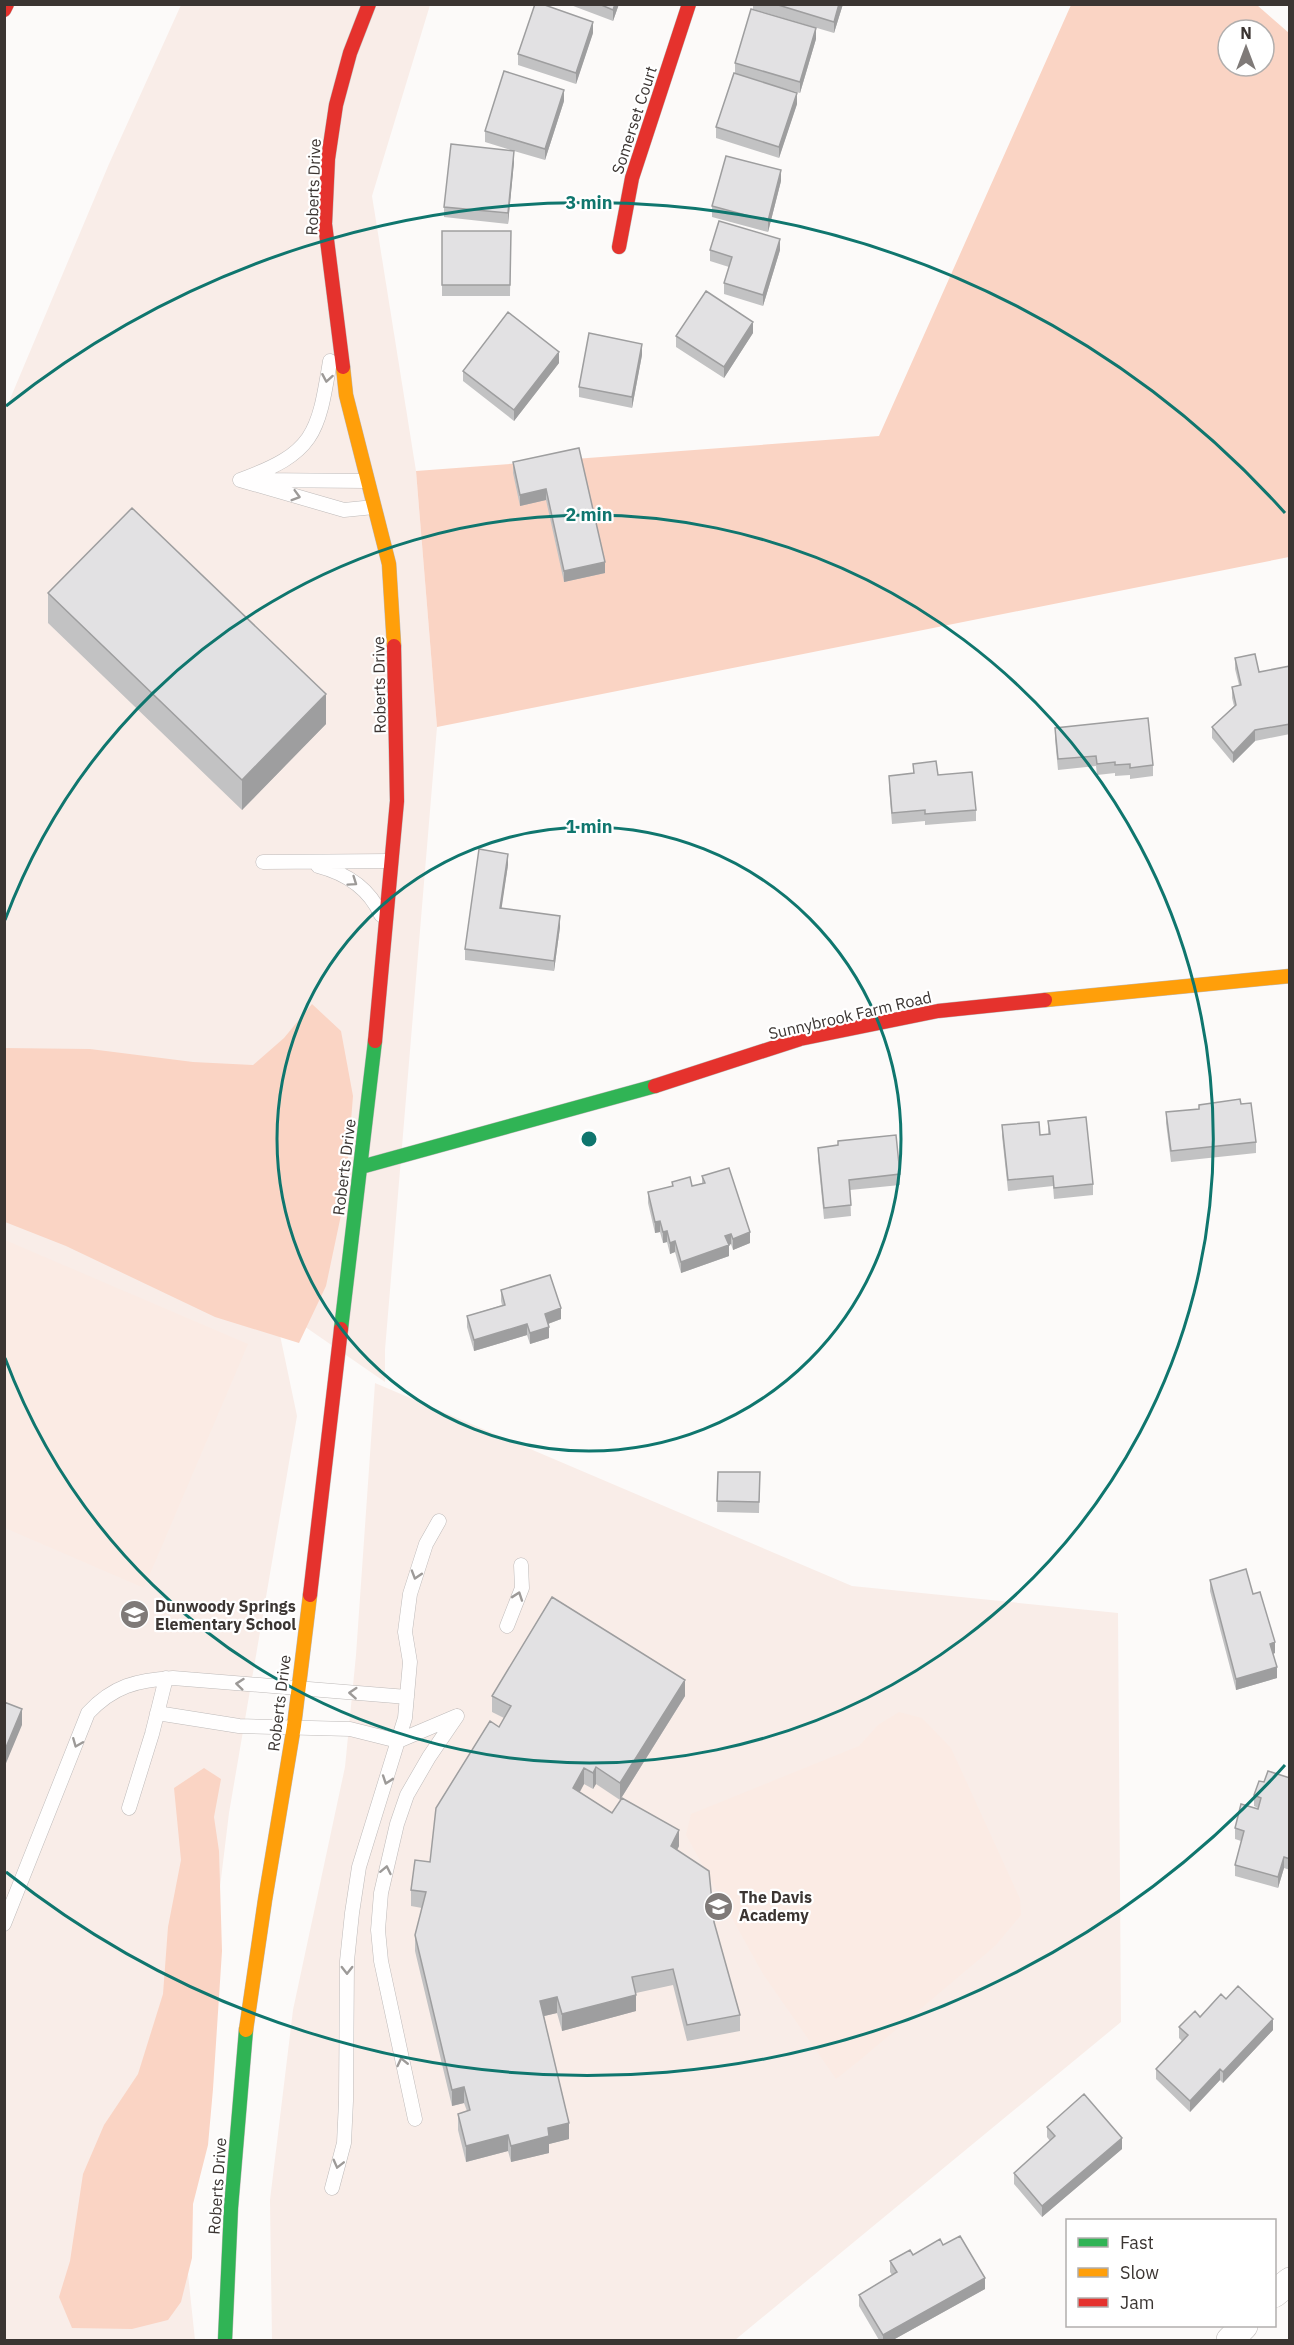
<svg xmlns="http://www.w3.org/2000/svg" width="1294" height="2345" viewBox="0 0 1294 2345" font-family="'IBM Plex Sans',sans-serif">
<rect width="100%" height="100%" fill="#fcfaf9"/>
<path fill="#f9ede8" d="M181 5H430L372 196 416 471 437 727 385 1350V1382L288 1315 5 1189V411L109 164Z
M4 1214 280 1335 297 1416 229 1813 181 2208 195 2340H5Z
M375 1383 852 1586 1118 1613 1121 2022 735 2340H272L270 2200 293 2010 345 1767 356 1655Z"/>
<path fill="#fbebe4" d="M5 1240 248 1344 144 1588 5 1528Z
M899 1712 922 1718 951 1748 1020 1899 1021 1915 995 1946 860 2060 836 2079 763 1974 686 1835 691 1814 859 1746 878 1725Z"/>
<path fill="#fad4c4" fill-rule="evenodd" d="M1071 5H1257L1289 33V557L437 727 416 471 879 436ZM1228 30H1264V66H1228Z
M312 1004 341 1031 353 1096 345 1196 326 1286 299 1343 215 1317 66 1246 5 1222 4 1048 90 1049 193 1062 253 1065 284 1038Z
M204 1768 221 1779 214 1817 219 1851 222 1951 213 2089 208 2145 193 2204 192 2258 181 2302 168 2320 132 2329 72 2328 59 2297 70 2261 83 2174 104 2125 138 2074 163 1994 168 1927 181 1860 174 1788Z"/>
<g fill="none" stroke-linecap="round" stroke-linejoin="round">
<defs>
<path id="lane" d="M240 480C314 453 318 435 330 361
M240 480 344 510 374 507
M257 480 367 481
M263 862 391 861
M318 866C345 873 369 888 381 915
M507 1626 522 1588 521 1565
M157 1713 239 1726 350 1729 398 1741 457 1716
M129 1808 152 1734 166 1678
M4 1924 88 1713C113 1686 137 1680 173 1678L407 1697
M415 2119 381 1961 378 1930 381 1893 397 1824 407 1795 429 1757 457 1716
M332 2188 344 2143 346 2101 347 1961 352 1913 359 1867 405 1718 410 1662 405 1632 410 1594 426 1544 439 1521"/>
<path id="street" d="M1274 2294 1290 2281
M1230 2340 1244 2326"/>
<path id="fast" d="M361 1167 655 1086
M341 1329 375 1041
M225 2340 231 2208 246 2030"/>
<path id="slow" d="M343 367 346 395 389 564 394 646
M1045 1000 1290 976
M246 2030 265 1900 294 1726 310 1595"/>
<path id="jam" d="M4 10 7 4
M619 247 632 178 689 4
M343 367 325 224 328 159 336 105 350 53 369 4
M375 1041 397 801 394 646
M655 1086 800 1039 938 1011 1045 1000
M310 1595 341 1329"/>
</defs>
<use href="#lane" stroke="#bebab9" stroke-width="15"/>
<use href="#street" stroke="#bebab9" stroke-width="28"/>
<use href="#fast" stroke="#bebab9" stroke-width="15"/>
<use href="#slow" stroke="#bebab9" stroke-width="15"/>
<use href="#jam" stroke="#bebab9" stroke-width="15"/>
<use href="#lane" stroke="#fffefe" stroke-width="14"/>
<use href="#street" stroke="#fffefe" stroke-width="27"/>
<use href="#fast" stroke="#30b455" stroke-width="14"/>
<use href="#slow" stroke="#ff9f0a" stroke-width="14"/>
<use href="#jam" stroke="#e5322d" stroke-width="14"/>
</g>
<path fill="#c2c2c3" d="M568 4H619L613 21Z
M753 4H843L834 33 753 9Z
M593 33 576 84 518 65V54Z
M816 39 800 93 761 82 797 104 779 158 716 138V127L735 73V63Z
M564 101 545 160 514 151V162L508 224 444 217V207L514 151 485 142V131Z
M781 181 768 232 712 217V206Z
M442 231H511L510 296H442Z
M710 250H780L763 306 724 294V283L729 267 710 261Z
M753 333 724 378 676 347V336Z
M642 355 632 408 579 397V387Z
M559 363 514 421 463 381V371Z
M579 448 605 573 564 582 546 500 520 506 513 473V462Z
M48 593 326 724 242 810 48 623Z
M1235 658 1259 672 1290 666V734L1255 741 1233 763 1212 738V727L1234 706 1232 698V687L1239 685 1235 669Z
M1055 728 1153 765V776L1130 779V775L1115 776V773L1097 775 1096 766 1058 770 1055 739Z
M913 764 938 775 976 810V821L925 825V821L892 824 889 787V776L913 773Z
M508 865 501 908 560 927 554 971 465 960V949Z
M1166 1112 1256 1142V1153L1171 1162 1166 1123Z
M1048 1121 1093 1184V1195L1054 1199 1053 1186 1008 1191 1002 1136V1125L1040 1135 1048 1134Z
M818 1148 900 1174V1185L850 1190 851 1216 824 1219 818 1159Z
M702 1176 750 1243 733 1250 731 1244 729 1245V1256L681 1273 675 1252 670 1254 667 1242 663 1243 660 1232 655 1233 648 1203V1192L672 1186V1182L692 1186 702 1183Z
M501 1290 561 1319 548 1324 549 1338 530 1344 527 1335 474 1351 467 1327V1316L502 1305 501 1301Z
M718 1472H760L759 1513 717 1512Z
M1210 1580 1253 1594 1275 1653 1273 1654 1277 1678 1236 1690 1210 1591Z
M492 1696H685L620 1800 596 1784 593 1789 584 1784 580 1792 612 1813 679 1846 677 1850 714 1922 740 2015V2031L687 2041 673 1985 636 1993V2011L562 2031 557 2013 544 2016 569 2139 549 2144V2153L511 2162 508 2151 466 2162 458 2130V2114L467 2111 464 2103 452 2106 415 1951V1935L422 1908 411 1906V1890L430 1862 504 1718 492 1712Z
M1290 1778V1870L1284 1868 1278 1888 1235 1876V1865L1241 1841 1235 1839V1828L1258 1809V1808L1254 1806V1795L1264 1782Z
M1226 1999 1273 2030 1223 2083 1220 2080 1190 2112 1156 2079V2069L1182 2041 1179 2038V2027L1200 2017Z
M1047 2127 1122 2149 1042 2217 1014 2184V2173L1050 2141 1047 2137Z
M913 2255 985 2289 893 2340H879L859 2306V2295L892 2275 890 2272V2261Z"/>
<path fill="#9e9e9f" d="M615 4H619L613 21V10Z
M839 4H843L834 33V22Z
M593 22V33L576 84V73Z
M816 28V39L800 93V82Z
M564 90V101L545 160V149Z
M797 93V104L779 158V147Z
M514 151V162L508 224V213Z
M781 170V181L768 232V221Z
M780 239V250L763 306V295Z
M753 322V333L724 378V367Z
M642 344V355L632 408V397Z
M559 352V363L514 421V410Z
M546 489V500L520 506V495Z
M605 562V573L564 582V571Z
M326 694V724L242 810V780Z
M1255 730V741L1233 763V753Z
M508 854V865L500 919V908Z
M560 916V927L554 971V961Z
M660 1221V1232L655 1233V1222Z
M667 1231V1242L663 1243V1232Z
M750 1232V1243L733 1250V1239Z
M731 1234V1244L729 1245V1256L681 1273V1262L725 1236Z
M675 1241V1252L670 1254V1243Z
M561 1308V1319L545 1325V1314Z
M527 1324V1335L474 1351V1340Z
M549 1327V1338L530 1344V1333Z
M1275 1642V1653L1270 1655V1644Z
M1277 1667V1678L1236 1690V1679Z
M685 1680V1696L620 1800V1783Z
M22 1709V1725L4 1768V1752Z
M596 1767V1784L593 1789V1773Z
M584 1768V1784L573 1804V1788Z
M679 1830V1846L671 1862V1846Z
M1284 1857V1868L1278 1888V1877Z
M636 1995V2011L562 2031V2014Z
M557 1997V2013L540 2017V2001Z
M1273 2019V2030L1223 2083V2072Z
M1220 2069V2080L1190 2112V2101Z
M464 2087V2103L452 2106V2090Z
M569 2123V2139L549 2144V2153L511 2162V2146L548 2128Z
M508 2135V2151L466 2162V2146Z
M1122 2138V2149L1042 2217V2206Z
M985 2278V2289L893 2340H883V2335Z"/>
<path fill="#e2e1e3" stroke="#9e9e9f" stroke-width="1.5" d="M535 4H542L593 22 576 73 518 54Z
M599 4H615L613 10Z
M775 4H839L834 22Z
M751 9 816 28 800 82 735 63Z
M504 71 564 90 545 149 485 131Z
M734 73 797 93 779 147 716 127Z
M451 144 514 151 508 213 444 207Z
M726 156 781 170 768 221 712 206Z
M719 221 780 239 763 295 724 283 732 257 710 250Z
M442 231H511L510 285H442Z
M706 291 753 322 724 367 676 336Z
M508 312 559 352 514 410 463 371Z
M589 333 642 344 632 397 579 387Z
M579 448 605 562 564 571 546 489 520 495 513 462Z
M132 508 326 694 242 780 48 593Z
M1255 654 1259 672 1290 666V724L1255 730 1233 753 1212 727 1236 705 1232 687 1241 685 1235 658Z
M1148 718 1153 765 1130 768V764L1115 765V762L1097 764 1096 756 1058 759 1055 728Z
M936 761 938 775 972 772 976 810 925 814V810L892 813 889 776 914 773 913 764Z
M479 849 508 854 500 908 560 916 554 961 465 949Z
M1240 1099 1241 1104 1251 1103 1256 1142 1171 1151 1166 1112 1199 1109V1105Z
M1086 1117 1093 1184 1054 1188 1053 1176 1008 1180 1002 1125 1039 1122 1040 1135 1050 1134 1048 1121Z
M896 1135 900 1174 849 1180 851 1205 824 1208 818 1148 838 1145V1141Z
M729 1168 750 1232 733 1239 731 1234 725 1236 729 1245 681 1262 675 1241 670 1243 667 1231 663 1232 660 1221 655 1222 648 1192 673 1186 672 1182 690 1177 692 1186 705 1183 702 1176Z
M550 1275 561 1308 545 1314 549 1327 530 1333 527 1324 474 1340 467 1316 505 1305 501 1290Z
M718 1472H760L759 1502 717 1501Z
M1246 1569 1253 1594 1260 1592 1275 1642 1270 1644 1277 1667 1236 1679 1210 1580Z
M552 1597 685 1680 620 1783 596 1767 593 1773 584 1768 573 1788 612 1813 622 1798 679 1830 671 1846 709 1871 714 1922 740 2015 687 2025 673 1969 632 1977 636 1995 562 2014 557 1997 540 2001 569 2123 548 2128 549 2136 511 2146 508 2135 466 2146 458 2114 470 2110 464 2087 452 2090 415 1935 426 1892 411 1890 415 1860 430 1862 436 1808 490 1721 499 1727 511 1706 492 1696Z
M4 1702 22 1709 4 1752Z
M1268 1771 1290 1778V1859L1284 1857 1278 1877 1235 1865 1244 1831 1235 1828 1241 1804 1258 1809 1261 1798 1254 1795 1259 1781 1264 1782Z
M1238 1986 1273 2019 1223 2072 1220 2069 1190 2101 1156 2069 1188 2035 1179 2027 1195 2011 1200 2017 1221 1994 1226 1999Z
M1084 2094 1122 2138 1042 2206 1014 2173 1055 2136 1047 2127Z
M960 2236 985 2278 883 2335 859 2295 897 2272 890 2261 910 2250 913 2255 940 2239 943 2245Z"/>
<defs><path id="oneway-chevron" d="M-2-3.5L2.5 0L-2 3.5" fill="none" stroke-width="1.6" stroke-linecap="round" stroke-linejoin="round" transform="scale(1.5)"/></defs>
<g stroke="#9d9a98">
<use href="#oneway-chevron" transform="translate(327 378) rotate(100)"/>
<use href="#oneway-chevron" transform="translate(296 496) rotate(16)"/>
<use href="#oneway-chevron" transform="translate(353 882) rotate(35)"/>
<use href="#oneway-chevron" transform="translate(416 1575) rotate(107)"/>
<use href="#oneway-chevron" transform="translate(518 1596) rotate(-71)"/>
<use href="#oneway-chevron" transform="translate(240 1684) rotate(-174)"/>
<use href="#oneway-chevron" transform="translate(353 1693) rotate(-176)"/>
<use href="#oneway-chevron" transform="translate(77 1743) rotate(112)"/>
<use href="#oneway-chevron" transform="translate(387 1780) rotate(109)"/>
<use href="#oneway-chevron" transform="translate(386 1870) rotate(-78)"/>
<use href="#oneway-chevron" transform="translate(347 1970) rotate(90)"/>
<use href="#oneway-chevron" transform="translate(402 2062) rotate(-103)"/>
<use href="#oneway-chevron" transform="translate(338 2164) rotate(104)"/>
</g>
<g fill="none" stroke="#0f766e" stroke-width="3">
<circle cx="589" cy="1139" r="312"/>
<path d="M5 920A624 624 0 1 1 5 1358"/>
<path d="M1285 1765A936 936 0 0 1 6 1872M6 406A936 936 0 0 1 1285 513"/>
</g>
<defs>
<symbol id="school-disc" viewBox="-11 -11 22 22"><circle r="9.5" fill="#7f7a78" stroke="#fff"/><path d="M0-5L7-2L0 1L-7-2ZM-4 1L0 2.5L4 1V4Q0 6-4 4Z" fill="#fff"/></symbol>
</defs>
<g fill-rule="evenodd">
<use href="#school-disc" x="118" y="1598" width="33" height="33"/>
<use href="#school-disc" x="702" y="1890" width="33" height="33"/>
</g>
<g text-anchor="middle" dominant-baseline="central" stroke-width="4.5" stroke-linejoin="round" paint-order="stroke">
<g font-size="16" fill="#3b3532" stroke="#fff">
<text transform="translate(634 120) rotate(-72)">Somerset Court</text>
<text transform="translate(313 187) rotate(-88)">Roberts Drive</text>
<text transform="translate(379 685) rotate(-91)">Roberts Drive</text>
<text transform="translate(850 1015) rotate(-13)">Sunnybrook Farm Road</text>
<text transform="translate(344 1167) rotate(-83)">Roberts Drive</text>
<text transform="translate(279 1703) rotate(-83)">Roberts Drive</text>
<text transform="translate(217 2186) rotate(-86)">Roberts Drive</text>
</g>
<g font-size="16" font-weight="bold" fill="#3b3532" stroke="#fff" text-anchor="start">
<text x="155" y="1606">Dunwoody Springs<tspan x="155" dy="18">Elementary School</tspan></text>
<text x="739" y="1897">The Davis<tspan x="739" dy="18">Academy</tspan></text>
</g>
</g>
<circle cx="589" cy="1139" r="9" fill="#0f766e" stroke="#fff" stroke-width="3"/>
<g font-size="18" text-anchor="middle" font-weight="bold" fill="#0f766e" stroke="#fff" stroke-width="4.5" stroke-linejoin="round" paint-order="stroke">
<text x="589" y="209">3 min</text>
<text x="589" y="521">2 min</text>
<text x="589" y="833">1 min</text>
</g>
<rect width="1294" height="2345" fill="none" stroke="#3b3532" stroke-width="12"/>
<rect x="1066" y="2219" width="210" height="108" fill="#ffffff" stroke="#b1aead" stroke-width="1.5"/>
<rect x="1078" y="2238" width="30" height="9" fill="#30b455" stroke="#b1aead" stroke-width="1.5"/>
<text x="1120" y="2249" font-size="18" fill="#3b3532">Fast</text>
<rect x="1078" y="2268" width="30" height="9" fill="#ff9f0a" stroke="#b1aead" stroke-width="1.5"/>
<text x="1120" y="2279" font-size="18" fill="#3b3532">Slow</text>
<rect x="1078" y="2298" width="30" height="9" fill="#e5322d" stroke="#b1aead" stroke-width="1.5"/>
<text x="1120" y="2309" font-size="18" fill="#3b3532">Jam</text>
<g transform="translate(1246 48)"><circle r="28" fill="#ffffff" stroke="#b1aead" stroke-width="1.5"/>
<path d="M0-4.5L10 22L0 15L-10 22Z" fill="#7f7a78"/>
<text y="-9" font-size="16" font-weight="bold" text-anchor="middle" fill="#3b3532">N</text>
</g>
</svg>
